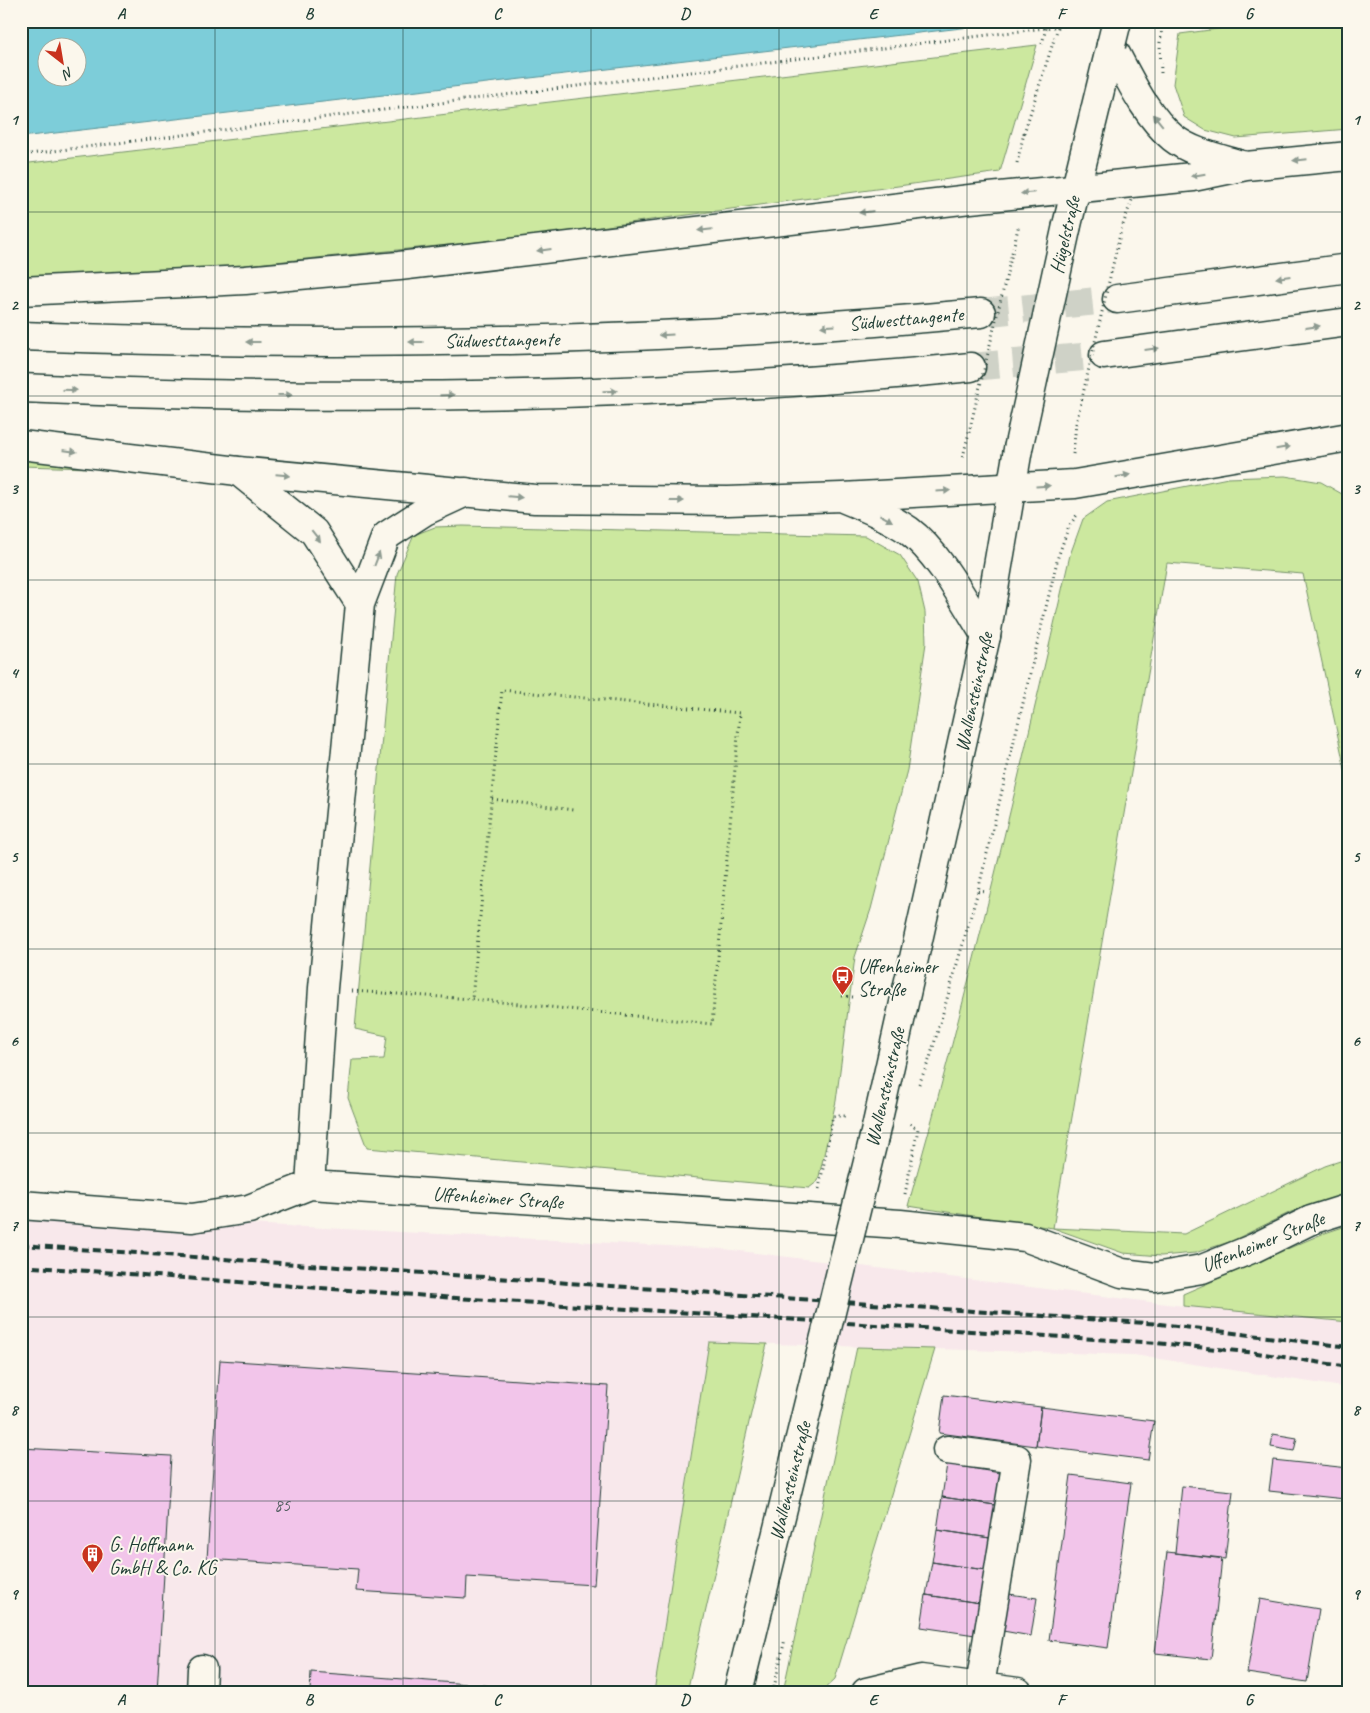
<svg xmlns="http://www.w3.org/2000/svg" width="1370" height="1713" viewBox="0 0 1370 1713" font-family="Caveat,sans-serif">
<rect width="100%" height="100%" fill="#fbf7ec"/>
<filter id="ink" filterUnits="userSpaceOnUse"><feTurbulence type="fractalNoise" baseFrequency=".02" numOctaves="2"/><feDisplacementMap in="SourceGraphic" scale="10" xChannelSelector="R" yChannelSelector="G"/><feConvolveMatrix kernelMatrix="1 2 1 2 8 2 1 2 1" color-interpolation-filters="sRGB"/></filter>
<g filter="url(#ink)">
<path fill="#f8e8eb" d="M21 1212 724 1249 1183 1306 1349 1322V1388L1134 1355 709 1342 654 1692H21Z"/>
<path fill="#cce89f" stroke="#76926a" d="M1277 21H1349V129L1236 138 1205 130 1184 117 1173 84 1180 34Z
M1037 45 1000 172 520 238 122 277 21 281V164Z
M21 459 91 468 21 466Z
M1285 476 1321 482 1349 498V788L1303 574 1167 563 1053 1228 1184 1234 1325 1166 1349 1158V1193L1291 1212 1232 1241 1195 1253 1161 1256 1123 1253 1053 1228 908 1206C969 991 1020 773 1070 555L1083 519 1107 502 1228 478Z
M463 526 866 536 900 555 918 582 925 612 926 643 907 770 871 909 855 957 836 1101 818 1181 809 1188 367 1148 348 1098 352 1060 384 1059 387 1036 355 1029 397 574 414 535 435 527Z
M1349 1225V1322L1183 1306V1294L1322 1234Z
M709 1342 767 1344 687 1692H654Z
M857 1347 935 1349 835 1679 821 1692H783Z"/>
<path fill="#7dcdd9" stroke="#579397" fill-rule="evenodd" d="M21 21H1022L21 137ZM48 48H78V78H48Z"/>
<path fill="#f2c5ea" stroke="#1f3d34" d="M220 1360 608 1386 594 1585 467 1577 466 1598 356 1591 358 1569 207 1559Z
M944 1395 1041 1407 1036 1446 939 1433Z
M1041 1407 1154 1421 1148 1460 1036 1446Z
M1273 1434 1297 1438 1294 1451 1271 1447Z
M21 1448 171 1456 157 1692H21Z
M1273 1460 1349 1468 1345 1499 1269 1491Z
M947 1464 1000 1473 995 1505 942 1497Z
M1071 1475 1131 1483 1108 1648 1049 1640Z
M1182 1486 1233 1491 1225 1559 1175 1553Z
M942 1497 995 1505 990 1538 937 1530Z
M937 1530 990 1538 985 1570 932 1562Z
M1167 1552 1222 1558 1211 1659 1155 1653Z
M932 1562 985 1570 980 1603 926 1595Z
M1009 1594 1037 1598 1031 1636 1003 1631Z
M926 1595 980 1603 975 1635 921 1627Z
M1260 1599 1319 1609 1307 1682 1247 1673Z
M311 1672 481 1685 480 1692H310Z
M481 1685 579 1692H480Z"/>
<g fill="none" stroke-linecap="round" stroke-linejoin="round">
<path stroke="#cfd2c7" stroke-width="28" stroke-dasharray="28 14" stroke-linecap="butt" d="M981 313 1117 299
M971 367 1104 355"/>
<defs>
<path id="minor" d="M1067 225 1111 45
M238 471 314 532 360 604
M874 1137 986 636 1018 449
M310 1185 323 988 360 604 386 536 425 511 466 492
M21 1205 192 1218 249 1209 310 1185 900 1224 1025 1237 1122 1273 1155 1277 1202 1269 1254 1248 1311 1220 1349 1208
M947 1450 1017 1459 980 1686
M201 1692 202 1669
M738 1692 817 1369
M866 1692 921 1679 1018 1692"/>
<path id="highway" d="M1111 45C1128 76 1145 115 1173 138 1192 153 1219 158 1242 165
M21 291 245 280 399 266 970 199 1193 177 1246 166 1349 156
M1117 299 1349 268
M21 336C341 348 662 343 981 313
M1104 355 1349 322
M21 388C338 402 656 399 971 367
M21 445 238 471 535 499 728 501 842 497 1075 484 1349 437
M845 499C867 508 889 517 908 530 940 554 965 603 986 636"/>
</defs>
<use href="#minor" stroke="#1f3d34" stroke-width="31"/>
<use href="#highway" stroke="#1f3d34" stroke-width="31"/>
<path stroke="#1f3d34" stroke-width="3" stroke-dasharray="1 4" stroke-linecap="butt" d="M1042 44 1046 28
M21 155 1085 23
M1017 163 1024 133
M492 799 573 810
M978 891 987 892
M352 991 472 999 712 1024 740 713 502 690 472 999
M842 996 853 997
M919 1084 930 1058 978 891 1058 557 1069 526 1077 515
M819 1189 833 1116H848
M905 1194 918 1129 909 1124
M773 1692 785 1639"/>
<use href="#minor" stroke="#fbf7ec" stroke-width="28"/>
<use href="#highway" stroke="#fbf7ec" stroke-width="28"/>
<path stroke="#1f3d34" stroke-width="4" stroke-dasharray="8 4" stroke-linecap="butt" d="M21 1245 1160 1324 1349 1347
M21 1266 456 1298 1157 1343 1257 1353 1349 1367"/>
<defs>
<path id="minor-bridge" d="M1111 45 1117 21
M1018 449 1067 225
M817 1369 874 1137"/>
</defs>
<use href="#minor-bridge" stroke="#1f3d34" stroke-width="31" stroke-linecap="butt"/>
<path stroke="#1f3d34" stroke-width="3" stroke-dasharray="1 4" stroke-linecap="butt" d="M1161 73 1160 43 1163 21
M1024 133 1060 21
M1073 454 1076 424 1121 230 1132 200
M963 457 1019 224"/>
<use href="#minor-bridge" stroke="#fbf7ec" stroke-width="28"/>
</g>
<defs><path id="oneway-solid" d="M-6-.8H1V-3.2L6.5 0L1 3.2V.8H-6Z" transform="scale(1.25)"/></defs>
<g fill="#8d9a90">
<use href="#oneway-solid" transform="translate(1158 120) rotate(-129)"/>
<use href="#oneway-solid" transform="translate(1300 160) rotate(174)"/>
<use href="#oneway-solid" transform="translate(1198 175) rotate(170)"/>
<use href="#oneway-solid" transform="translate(1028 193) rotate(175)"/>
<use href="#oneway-solid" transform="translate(866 212) rotate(173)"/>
<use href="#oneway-solid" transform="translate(705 230) rotate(174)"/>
<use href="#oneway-solid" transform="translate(544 250) rotate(173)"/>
<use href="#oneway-solid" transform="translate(1283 277) rotate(172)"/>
<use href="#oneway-solid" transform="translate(828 326) rotate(176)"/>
<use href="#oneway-solid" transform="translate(1313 327) rotate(-8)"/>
<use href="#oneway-solid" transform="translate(666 335) rotate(177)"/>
<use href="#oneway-solid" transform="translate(253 342) rotate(-180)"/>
<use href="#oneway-solid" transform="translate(416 342) rotate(-180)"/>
<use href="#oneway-solid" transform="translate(1152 349) rotate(-7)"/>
<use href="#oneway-solid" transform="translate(70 390) rotate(2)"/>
<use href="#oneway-solid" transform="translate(610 391) rotate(-2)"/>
<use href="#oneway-solid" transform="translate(285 395)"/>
<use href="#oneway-solid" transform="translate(447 395) rotate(-1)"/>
<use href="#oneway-solid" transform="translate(1283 448) rotate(-9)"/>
<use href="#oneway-solid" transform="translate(70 451) rotate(7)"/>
<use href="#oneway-solid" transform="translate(283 475) rotate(5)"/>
<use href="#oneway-solid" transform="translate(1123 476) rotate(-10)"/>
<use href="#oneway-solid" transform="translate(1043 486) rotate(-4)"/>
<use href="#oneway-solid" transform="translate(943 491) rotate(-3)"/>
<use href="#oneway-solid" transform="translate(515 497) rotate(5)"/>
<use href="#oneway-solid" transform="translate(677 501)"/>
<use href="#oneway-solid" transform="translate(886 518) rotate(29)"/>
<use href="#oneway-solid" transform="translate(316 536) rotate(52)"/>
<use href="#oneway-solid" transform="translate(377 559) rotate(-69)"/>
</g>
</g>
<path fill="none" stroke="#1f3d34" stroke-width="1" stroke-opacity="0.55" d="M215 21V1692M403 21V1692M591 21V1692M779 21V1692M967 21V1692M1155 21V1692M21 212H1349M21 396H1349M21 580H1349M21 764H1349M21 949H1349M21 1133H1349M21 1317H1349M21 1501H1349"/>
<defs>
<symbol id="bus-pin" viewBox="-11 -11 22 30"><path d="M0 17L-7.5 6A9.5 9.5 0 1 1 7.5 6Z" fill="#c8321e" stroke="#fbf7ec"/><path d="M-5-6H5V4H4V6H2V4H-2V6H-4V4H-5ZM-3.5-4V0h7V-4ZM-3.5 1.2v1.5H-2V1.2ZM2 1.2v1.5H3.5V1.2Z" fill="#fff"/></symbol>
<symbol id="building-pin" viewBox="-11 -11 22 30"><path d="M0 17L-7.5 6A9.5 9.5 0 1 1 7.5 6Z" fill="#c8321e" stroke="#fbf7ec"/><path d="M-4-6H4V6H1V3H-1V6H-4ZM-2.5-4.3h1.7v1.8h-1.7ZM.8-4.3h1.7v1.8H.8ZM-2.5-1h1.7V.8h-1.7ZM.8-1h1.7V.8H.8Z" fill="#fff"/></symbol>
</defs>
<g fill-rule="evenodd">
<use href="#bus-pin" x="830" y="964" width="25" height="34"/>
<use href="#building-pin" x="80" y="1542" width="25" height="34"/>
</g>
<g text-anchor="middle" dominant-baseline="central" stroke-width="4" stroke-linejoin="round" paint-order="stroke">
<g font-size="18" fill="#545f62">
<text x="282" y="1505">85</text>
</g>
<g font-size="20" fill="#1f3d34" stroke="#fbf7ec">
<text transform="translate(1065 235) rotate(-77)">Hügelstraße</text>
<text transform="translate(906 319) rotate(-5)">Südwesttangente</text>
<text transform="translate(502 340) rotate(-1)">Südwesttangente</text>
<text transform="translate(974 692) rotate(-78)">Wallensteinstraße</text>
<text transform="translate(885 1087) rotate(-77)">Wallensteinstraße</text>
<text transform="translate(498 1198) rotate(4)">Uffenheimer Straße</text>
<text transform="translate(1263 1242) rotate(-22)">Uffenheimer Straße</text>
<text transform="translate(790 1481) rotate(-76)">Wallensteinstraße</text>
</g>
<g font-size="20" fill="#1f3d34" stroke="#fbf7ec" text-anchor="start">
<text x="858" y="966">Uffenheimer<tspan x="858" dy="23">Straße</tspan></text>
<text x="109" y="1544">G. Hoffmann<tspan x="109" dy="23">GmbH &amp; Co. KG</tspan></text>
</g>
</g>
<rect width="1370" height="1713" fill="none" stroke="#fbf7ec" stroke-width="55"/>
<g transform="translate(62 62) rotate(149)"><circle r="24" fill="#fbf7ec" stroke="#a3ada2"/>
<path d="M0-4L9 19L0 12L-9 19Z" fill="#c8321e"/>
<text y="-8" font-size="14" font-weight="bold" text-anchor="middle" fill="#1f3d34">N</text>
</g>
<rect x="28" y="28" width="1314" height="1658" fill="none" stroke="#1f3d34" stroke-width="2"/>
<g font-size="16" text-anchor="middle" font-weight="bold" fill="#1f3d34">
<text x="121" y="19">A</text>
<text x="309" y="19">B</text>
<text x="497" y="19">C</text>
<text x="685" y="19">D</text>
<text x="873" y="19">E</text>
<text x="1061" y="19">F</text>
<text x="1249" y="19">G</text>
<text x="14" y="125">1</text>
<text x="1356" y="125">1</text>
<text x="14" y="310">2</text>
<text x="1356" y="310">2</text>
<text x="14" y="494">3</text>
<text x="1356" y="494">3</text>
<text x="14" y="678">4</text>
<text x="1356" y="678">4</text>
<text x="14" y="862">5</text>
<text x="1356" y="862">5</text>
<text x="14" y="1046">6</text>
<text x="1356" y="1046">6</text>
<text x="14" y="1231">7</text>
<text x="1356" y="1231">7</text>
<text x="14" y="1415">8</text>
<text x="1356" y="1415">8</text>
<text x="14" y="1599">9</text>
<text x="1356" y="1599">9</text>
<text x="121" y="1705">A</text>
<text x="309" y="1705">B</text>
<text x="497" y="1705">C</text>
<text x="685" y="1705">D</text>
<text x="873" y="1705">E</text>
<text x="1061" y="1705">F</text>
<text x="1249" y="1705">G</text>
</g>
</svg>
